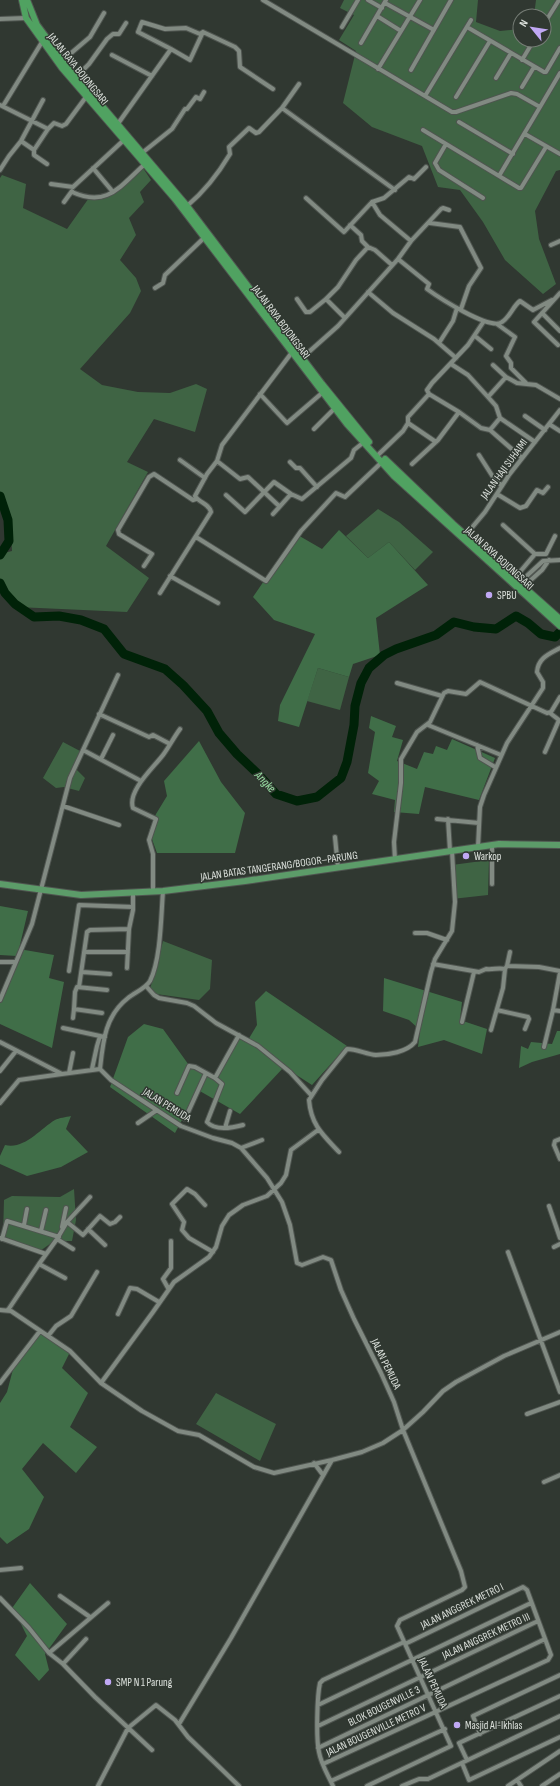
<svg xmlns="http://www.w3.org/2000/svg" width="560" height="1786" viewBox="0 0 560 1786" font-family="'Sofia Sans Condensed',sans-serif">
<rect width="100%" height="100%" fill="#303831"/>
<path fill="#3f6444" d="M344 0H478L476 22 500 31 520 29V40H544V16H534L536 0H560V170L556 171 535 211 539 239 556 284 543 294 505 260 483 222 460 190 438 187 422 146 372 127 343 103 356 51 339 40 354 15 340 8Z
M141 165 151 180 140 192 144 202 129 218 136 235 120 260 136 278 141 291 130 313 80 369 102 385 138 392 170 393 196 384 207 389 195 432 154 419 127 462 148 472 106 546 149 578 127 612 17 607 0 580V554L12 551 10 513 0 511V178L2 175 26 184 23 208 67 229 91 195 108 194Z
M378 509 399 522 433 552 415 570 389 542 368 558 346 536Z
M318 668 349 677 340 710 307 701Z
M63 742 80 751 73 766 85 778 79 791 64 787 56 788 43 778Z
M489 860 488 895 452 899V865Z
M163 941 212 960 210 989 199 1000 149 993Z
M74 1189 76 1220 72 1241H54L40 1251 3 1236 4 1200 12 1196 60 1197Z
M216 1393 276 1424 260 1461 196 1424Z"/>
<path fill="#406e48" d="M339 530 368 558 389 542 428 585 376 618 380 655 353 664 349 677 318 668 299 727 278 721 280 705 315 634 274 620 253 597 296 534 322 549Z
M371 716 396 726 392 737 403 740 397 761 417 769 424 752 433 754 436 746 447 750 452 739 495 758 479 800 425 787 419 814 394 812 395 800 372 794 379 781 368 773 375 732 369 728Z
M199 741 221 782 245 813 235 853H157L149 831 156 814 167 796 164 781Z
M0 906 28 911 19 949 54 955 49 978 64 982 52 1048 0 1024V996L17 956 0 955Z
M384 978 462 1002 460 1020 487 1029 482 1054 444 1040 418 1047 420 1030 409 1020 383 1011Z
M266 991 347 1046 312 1085 284 1067 240 1114 198 1090 175 1133 110 1087 128 1037 144 1024 163 1029 191 1068 215 1077 239 1034 248 1040 257 1025 255 1002Z
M557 1031H560V1054L532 1062 519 1068 521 1046 528 1049 531 1042 552 1044Z
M71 1116 66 1129 88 1152 61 1167 27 1176 0 1164V1156L5 1145C24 1150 40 1129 55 1120 59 1118 66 1117 71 1116Z
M38 1330 70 1352 62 1368 88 1393 70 1427 97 1447 76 1473 43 1443 22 1469 44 1497 29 1529 7 1544 0 1537V1403L7 1392 16 1358Z
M30 1583 67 1624 45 1654 49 1670 39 1681 15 1655 27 1636 18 1618 10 1611Z"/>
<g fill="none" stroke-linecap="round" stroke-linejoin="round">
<path stroke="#002208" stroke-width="9" d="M0 496 8 520 9 541 0 555
M0 583 5 593 15 604 34 617 59 616 81 620 104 629 124 654 165 669 183 685 207 711 219 733 237 754 258 774 276 794 297 801 317 797 341 778 347 762 354 725 355 706 361 683 369 668 384 655 396 649 436 635 454 622 474 627 496 629 516 616 528 623 541 634 555 637 560 632"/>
<defs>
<path id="minor" d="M263 0 452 112H456L511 93 517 94 540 107 560 73
M368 0 382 8
M385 3 434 30
M377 16 401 31
M0 19 26 18
M544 24 559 0
M342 27 358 0
M467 27 544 72H546L560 48
M361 43 386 0
M171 49 190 60 203 32
M112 55 152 76
M63 60 90 37 104 13
M522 60 534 40
M378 69 420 0
M411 70 451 0
M76 77 89 64 107 39 113 34H119L126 23
M496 78 511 53
M522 87 534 67
M425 96 471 20
M456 97 490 41
M0 105 48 129 54 123 62 126 66 124 86 97
M3 106 42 42
M282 108 395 190
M459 122 513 154
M117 125 171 49 138 32 142 22 165 29 186 28 200 34 203 32 235 47 239 51 240 67 273 89
M423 130 519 188H521L546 147
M525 134 560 154
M21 141 34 150V155L47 164
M446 144 435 163 439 170 483 198
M34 150 48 129
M142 153 172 129 185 109H187L196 97 200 99 204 92
M93 168 113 192
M0 170 9 156 21 141 43 100
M499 176 540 107
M51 184 73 187 125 139
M72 192C108 208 120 186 145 164
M306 198 344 232 372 202 384 198 409 177 414 179 426 167
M64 202 72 191
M372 202 380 215 411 241
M187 206C205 191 218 174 230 154L229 147 249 128 256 133 259 132 282 108 299 84
M430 223 460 227 481 268 469 286 461 309
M350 225 361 235 362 241 368 247 375 250 392 265
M551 245 560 241
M398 259 429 284 427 289C438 297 490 331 502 322 510 317 513 306 520 301L533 310 552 300
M155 288 163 283 165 275 206 236
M368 292 393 313 434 339 456 358
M297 299 306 312H310L326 299 338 287 356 260 368 247
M326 299 345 318
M542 313 560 331
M484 321 468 345 432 383 427 390 429 394 459 412 481 428 490 430 522 458
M497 324 515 337 506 356 511 363V368L526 383
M475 336 491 349
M439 343 453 321 457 308
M558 345 534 322 560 293
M302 358 338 326 398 259 411 241 441 209 443 208 449 210
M451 364 468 375 488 397 496 406 500 418 535 442
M506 377 517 383 536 385 560 399
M260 394 287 423 322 393
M488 397 506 377 493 365
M525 416 545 430
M408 423 436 442
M549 424 560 431
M314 429 335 408
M490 430 500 418
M379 454 403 431 408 423V417L429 394
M479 455 493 477 502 486
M180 460 205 478
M217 461 240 479 248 477 279 506
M290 462 296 468H300L317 487
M412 464 438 440 459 412
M497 494 520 508 526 506 537 490 543 493 548 487
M226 495 245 512 274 482 291 494
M273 514 291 494 302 499 351 458 354 450 364 442
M503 525 535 554 514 579
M196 537 266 581 301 531 336 493 345 497 382 462
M464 537 485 512 509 475 560 410
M535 554H546L555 536
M144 566 152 554 119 534 118 530 149 477 154 474 193 500 196 499
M170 576 218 603
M518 584 543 561 560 560
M523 587 542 570 549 560
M160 593 211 512C209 503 199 503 195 496L207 474 217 461 222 445 293 351
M397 683 442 696
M99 714 149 737 153 735 170 744
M428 725 501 755
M477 745 480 758 495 767
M83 750 141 781
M545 752 559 720 550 713
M101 759 113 735
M63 806 119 825
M437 819 479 823
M448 819 450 851
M335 837 338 868
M478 847 480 807 484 795 507 743 543 688V682L537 672C538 658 549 654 560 648
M395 860 394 842 401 783V759L417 732 430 722 444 693 448 691 466 694 480 682 547 713 551 712 560 697
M492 884V845
M153 891V854L149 840 156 819 133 808C127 791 154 767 163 755 169 747 174 737 180 729
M163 891C161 916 161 959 150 981 145 989 135 992 128 998 105 1016 103 1041 100 1069L111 1080 181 1126 213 1138 232 1143 241 1148 267 1178 282 1202 290 1225 297 1263 302 1265 323 1257 331 1260 341 1290 354 1319 381 1373 394 1402 403 1430 461 1571 465 1587 462 1590 400 1620 397 1626 451 1746 367 1786
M415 933H427L447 940
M84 952H128
M0 962H16
M433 964 479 972 486 969C494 970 498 967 505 969
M507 966 539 967 560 971
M127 968 129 929 133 910V892
M69 971 79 905 133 907
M82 972 110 974
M146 986 154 995 159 998 187 1003 194 1006 216 1023 258 1046 290 1072 311 1095
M79 987 87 932 90 930 129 929
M0 1000 32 924 70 778 118 675
M497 1010 528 1017 529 1019 525 1029
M553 1010 560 1011
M102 1013 74 1009 75 992 77 987 107 990
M73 1018 74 1009
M462 1022 474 972
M63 1028 100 1036
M491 1030 503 988 505 969 507 966 510 952
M0 1042 62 1074 100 1069
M544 1047 553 1010 560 972
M92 1069 97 1046 100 1036 105 1037
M0 1071 16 1051
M69 1073 73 1053
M215 1078 222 1084 207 1122C215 1131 232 1128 243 1125
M177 1093 189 1066 195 1067 215 1078 239 1035
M0 1103 19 1080 62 1074
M185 1119 206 1073
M138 1123 157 1110
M225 1128 230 1111
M560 1139 555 1141 554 1145 560 1159
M241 1148 262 1140
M339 1152C323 1135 311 1125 309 1100L322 1080 347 1049C357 1049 366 1054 376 1055 388 1055 407 1052 415 1042L431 972 435 959 452 931 455 902 452 851
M205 1205 195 1194 187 1189 172 1204 184 1222 182 1230 189 1238 213 1252
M549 1206 560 1238
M67 1222 83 1235 100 1216 110 1224 115 1222 120 1217
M24 1225 27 1209
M62 1227 66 1208
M88 1229 105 1245
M41 1231 46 1210
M0 1238 46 1254
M2 1239 7 1221 59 1237
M57 1239 73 1249
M554 1247 560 1244
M508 1252 560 1392
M39 1264 57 1239 67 1222 90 1197
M168 1288 163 1279 171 1268V1241
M0 1310 11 1311 70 1351 101 1383 142 1411 178 1431 199 1435 254 1467 274 1473 332 1460 362 1452 383 1443 403 1430 423 1412 443 1391 456 1382 504 1356 560 1332
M8 1310 39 1264 65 1278
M118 1314 130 1288 137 1289 159 1302
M48 1336 56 1326 71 1316 97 1272
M0 1383 40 1331
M101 1383 153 1312 174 1282 209 1257 216 1247 222 1226 229 1215 243 1205 267 1196 281 1183 286 1175 291 1150 318 1130
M527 1414 560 1402
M314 1463 323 1475
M544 1482 560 1475
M0 1570 21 1568
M60 1596 90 1617
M0 1598 29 1628 49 1653 63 1664 95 1697 152 1750
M49 1653 108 1603
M63 1664 86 1639
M318 1705 531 1603
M179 1724 231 1638 332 1460
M318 1726 538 1621
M480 1734 473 1716 560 1675
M318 1748 545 1639
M467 1760 459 1743 560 1696
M462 1763 469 1780 560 1737
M323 1764 548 1660 551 1655 527 1590 523 1587 405 1644
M517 1780 521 1786
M331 1781 445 1729
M98 1786 128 1728 156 1705 175 1720 188 1737 239 1786
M333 1786C328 1775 321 1764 319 1752 316 1739 317 1696 320 1683L323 1680 404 1642
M402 1786 419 1779H428L560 1716
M508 1786 560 1751
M542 1786 560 1774"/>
<path id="primary" d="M0 884 81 895 163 891 245 881 499 844 560 845"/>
<path id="trunk" d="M22 0 26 18 62 68 175 199 347 424 394 476 560 626
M27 0 37 25 63 60 187 206 322 384 369 442
M385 459 453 524 560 619"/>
</defs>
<use href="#minor" stroke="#4f5550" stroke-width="6"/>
<use href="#primary" stroke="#4f5550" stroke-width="8"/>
<use href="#trunk" stroke="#4f5550" stroke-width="8"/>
<use href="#minor" stroke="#818a82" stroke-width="4"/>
<use href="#primary" stroke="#5c9c69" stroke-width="6"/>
<use href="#trunk" stroke="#50a261" stroke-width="6"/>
</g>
<g fill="#c0a8f4" stroke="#303831" stroke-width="1.5">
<circle cx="489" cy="595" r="4"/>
<circle cx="466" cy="856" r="4"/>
<circle cx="108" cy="1682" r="4"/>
<circle cx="457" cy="1725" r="4"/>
</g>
<g text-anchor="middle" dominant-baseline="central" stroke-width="3" stroke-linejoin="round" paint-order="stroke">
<g font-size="11" fill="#dce1dc" stroke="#303831">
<text transform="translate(78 69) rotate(51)">JALAN RAYA BOJONGSARI</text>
<text transform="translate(281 322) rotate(53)">JALAN RAYA BOJONGSARI</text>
<text transform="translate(504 469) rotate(-54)">JALAN HAJI SUHAIMI</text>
<text transform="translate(499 558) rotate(42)">JALAN RAYA BOJONGSARI</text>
<text transform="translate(279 866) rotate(-8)">JALAN BATAS TANGERANG/BOGOR–PARUNG</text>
<text transform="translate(167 1105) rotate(32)">JALAN PEMUDA</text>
<text transform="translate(386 1364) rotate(64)">JALAN PEMUDA</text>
<text transform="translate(462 1606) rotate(-26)">JALAN ANGGREK METRO I</text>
<text transform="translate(486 1636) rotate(-25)">JALAN ANGGREK METRO III</text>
<text transform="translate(433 1683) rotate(65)">JALAN PEMUDA</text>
<text transform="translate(384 1706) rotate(-26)">BLOK BOUGENVILLE 3</text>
<text transform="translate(376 1730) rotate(-25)">JALAN BOUGENVILLE METRO V</text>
</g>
<g font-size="11" fill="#dce1dc" stroke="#303831" text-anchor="start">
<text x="497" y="595">SPBU</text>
<text x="474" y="856">Warkop</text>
<text x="116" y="1682">SMP N 1 Parung</text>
<text x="465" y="1725">Masjid Al-Ikhlas</text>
</g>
<g font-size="12" font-style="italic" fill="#9ce3a6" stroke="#303831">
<text transform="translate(265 782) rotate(46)">Angke</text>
</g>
</g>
<g transform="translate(532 28) rotate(300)"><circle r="19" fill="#303831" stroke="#757c75"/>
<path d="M0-3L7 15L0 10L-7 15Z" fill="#c0a8f4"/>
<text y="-6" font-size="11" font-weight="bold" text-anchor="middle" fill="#dce1dc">N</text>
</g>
</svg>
